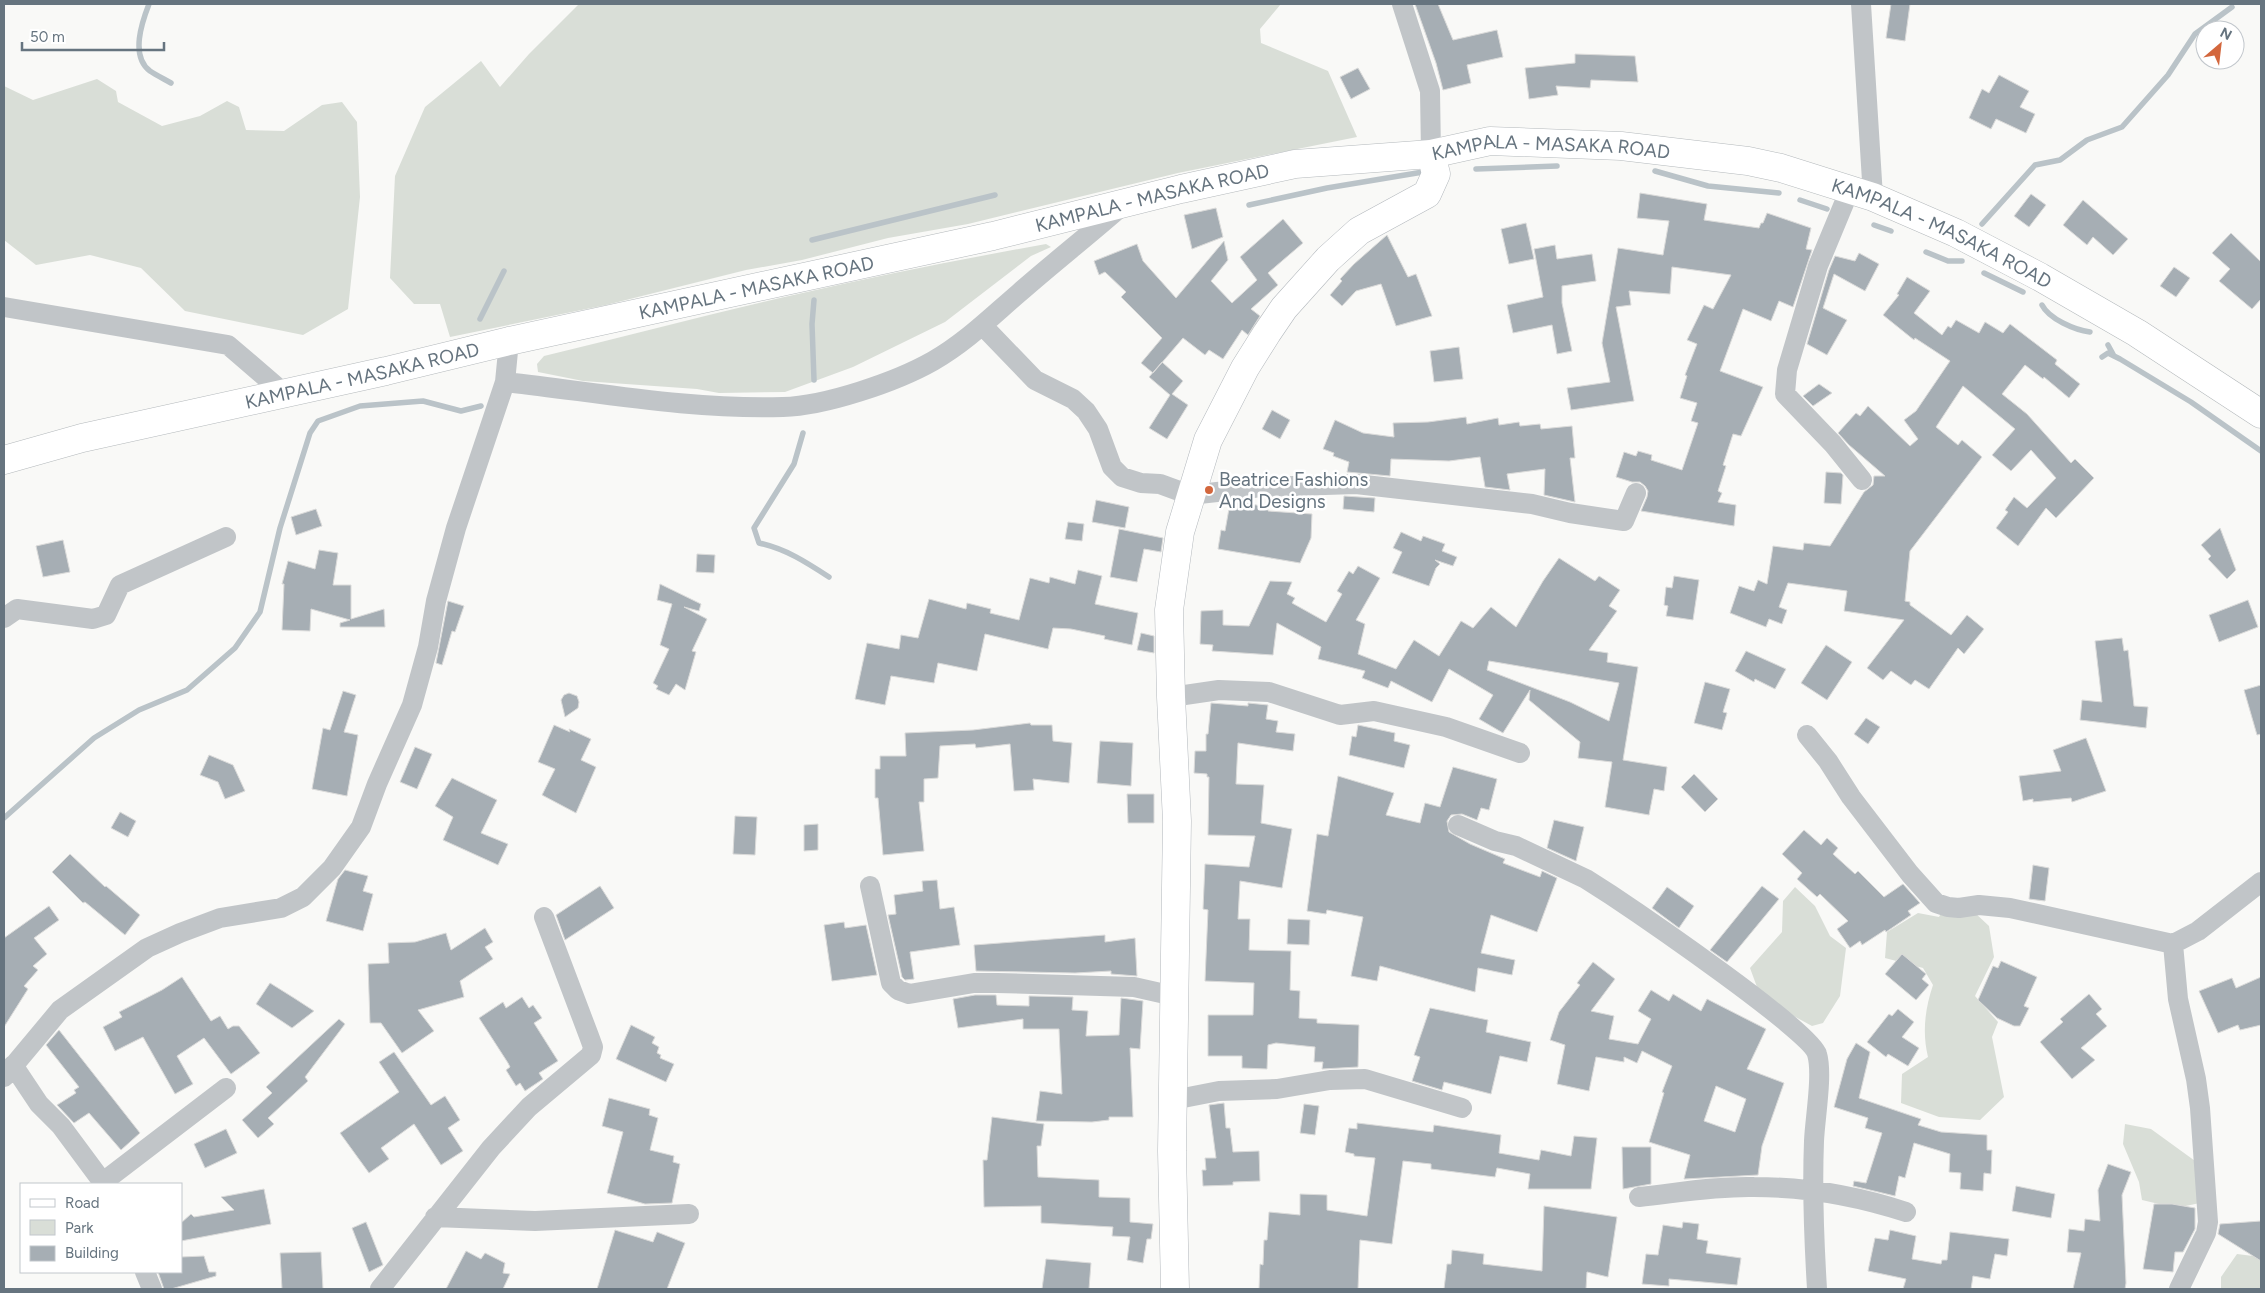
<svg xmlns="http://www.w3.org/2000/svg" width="2265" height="1293" viewBox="0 0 2265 1293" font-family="Figtree,sans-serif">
<rect width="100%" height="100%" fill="#f9f9f7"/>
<path fill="#d9ded7" d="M579 4H1281L1260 29 1261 43 1328 71 1357 137 1178 173 968 224 888 238 802 260 746 270 606 305 450 337 440 304H414L390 278 395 176 425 107 481 61 500 87 529 54Z
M97 79 116 91 118 102 162 126 200 116 227 101 239 107 246 130 284 131 322 105 342 102 357 122 360 197 348 309 303 335 185 311 141 268 90 255 36 265 4 240V86L33 100Z
M1046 244 1051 247 1031 256 945 322 853 367 785 392 719 393 697 389 583 381 538 372 537 364 544 356C629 336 713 313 798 294 880 275 963 259 1046 244Z
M1795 887 1815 906 1830 936 1846 948 1840 996 1823 1023 1812 1026 1790 1014 1757 987 1750 968 1782 932 1783 901Z
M1959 898 1989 926 1994 957 1975 996 1998 1022 1992 1037 2004 1097 1980 1120 1939 1117 1901 1103 1902 1074 1928 1057C1922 1032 1925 1009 1933 985L1923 968 1885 958 1887 932 1918 913 1939 917 1948 900Z
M2125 1124 2151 1129 2202 1166 2200 1203 2176 1208 2142 1200 2139 1182 2123 1144Z
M2237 1254 2261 1257V1289H2221V1277Z"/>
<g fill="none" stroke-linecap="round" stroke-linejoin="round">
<path stroke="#bac3c8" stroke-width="5.5" d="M149 4C142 22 130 56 150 71 156 75 164 79 171 83
M1476 169 1557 166
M1655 171 1708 186 1779 193
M1800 200 1827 209
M1249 205 1327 188 1429 171
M1982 224 2035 165 2060 160 2087 140 2122 127 2168 75 2195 34 2232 7
M1874 225 1891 231
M812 240 995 195
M1926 252 1948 261H1962
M1984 273 2023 292
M814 300 812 324 814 380
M2042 305C2049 319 2075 330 2090 332
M480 319 504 271
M2108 345 2114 356
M2102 357 2108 353 2120 359 2191 402 2261 451
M803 433 794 464 754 528 759 543C786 549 806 562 829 577
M4 818 94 738 139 710 187 690 235 648 260 612 280 528 310 433 318 421 360 406 423 401 461 411 481 406"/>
</g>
<path fill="#a6aeb4" stroke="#dbdbda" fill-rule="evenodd" d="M1415 4H1438L1453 40 1497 30 1503 57 1467 65 1471 83 1443 90 1436 63Z
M1891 4H1910L1905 41 1886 38Z
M1575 54 1635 56 1638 82 1591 80 1590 88 1556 86 1558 95 1529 99 1525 68 1575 63Z
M1358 68 1370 89 1351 99 1340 77Z
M1999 75 2029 91 2020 107 2035 114 2026 133 1996 119 1991 129 1969 118 1982 89 1989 93Z
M1640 193 1707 204 1704 220 1759 228 1761 223H1763L1767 213 1811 228 1806 249 1812 250 1793 307 1779 301 1771 321 1743 309 1720 371 1763 387 1741 436 1733 434 1723 465 1726 466 1718 491 1722 493 1718 502 1736 505 1734 526 1641 511 1647 497 1648 491 1645 486 1640 482H1632L1616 477 1624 452 1636 456 1638 451 1652 455 1651 460 1682 470 1698 423 1691 421 1697 403 1680 398 1687 376 1685 375 1697 344 1687 340 1704 305 1713 309 1731 275 1672 267 1670 294 1629 291 1631 305 1616 307 1634 401 1571 410 1567 388 1610 382 1602 343 1618 248 1663 255 1669 221 1637 218Z
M2031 194 2046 205 2029 227 2014 216Z
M2083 200 2128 239 2113 255 2093 237 2087 245 2063 225Z
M1216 208 1223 237 1192 249 1184 215Z
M1283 219 1303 243 1268 273 1278 285 1251 309 1260 316 1248 335 1242 330 1223 359 1209 350 1205 355 1183 338 1153 373 1141 363 1162 338 1121 297 1126 292 1105 272 1099 275 1094 261 1137 244 1143 261 1176 298 1224 241 1228 260 1211 281 1232 303 1257 280 1240 257Z
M1526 223 1534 259 1509 264 1501 229Z
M2231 233 2261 262V299L2252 309 2219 281 2230 269 2212 253Z
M1387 235 1408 277 1416 274 1432 316 1396 326 1381 284 1356 291 1342 306 1330 295 1342 281 1340 279 1354 264Z
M1555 245 1557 259 1592 254 1596 281 1562 286V303L1572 351 1557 354 1552 325 1513 333 1507 305 1543 297 1534 249Z
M1859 253 1879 264 1865 291 1834 274 1823 308 1847 320 1827 355 1807 344 1829 270 1835 256 1855 261Z
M2174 267 2190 278 2176 297 2160 286Z
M1907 277 1930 291 1914 313 1942 335 1948 326 1951 328 1956 320 1979 333 1985 322 2003 333 2010 324 2057 360 2055 364 2080 384 2069 398 2044 377 2043 379 2025 365 2002 394 2027 414 2071 463 2075 459 2094 478 2056 518 2046 508 2018 546 1996 528 2008 512 2005 510 2014 497 2027 508 2056 478 2031 450 2011 471 1992 455 2015 429 1963 386 1936 427 1958 445 1962 440 1982 457 1910 551 1905 601 1910 602V605L1951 635 1967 615 1984 629 1964 654 1958 648 1929 689 1915 680 1911 685 1891 671 1883 680 1867 668 1904 620 1844 611 1847 591 1788 583 1779 607 1787 610 1782 624 1769 619 1766 627 1730 613 1739 586 1754 591 1758 580 1767 584 1773 546 1803 550 1804 543 1830 546 1864 492 1873 485 1874 476H1885L1849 445 1838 433 1856 413 1860 416 1868 406 1910 446 1918 439 1904 420 1916 411 1950 361 1915 338 1914 340 1883 315 1899 295 1897 294Z
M1459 347 1463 379 1434 382 1430 351Z
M1162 362 1183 381 1172 394 1188 405 1167 439 1149 428 1170 395 1149 377Z
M1819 384 1832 393 1813 406 1803 396Z
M1272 410 1290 420 1280 439 1262 429Z
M1466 417 1467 424 1498 418 1499 425 1519 422 1520 426 1540 424 1541 429 1572 426 1575 458H1570L1575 502 1544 495 1545 469 1507 474 1510 490 1485 487 1480 457 1449 461 1391 459 1390 476 1347 472 1349 462 1333 456 1334 453 1323 449 1335 420 1363 433 1394 437 1393 423 1428 422Z
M1826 472 1841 473 1843 475 1841 504 1824 503Z
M1344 496 1375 498 1374 512 1343 509Z
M1096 500 1129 507 1125 528 1092 522Z
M1239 502 1268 507V511L1312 514 1311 538 1300 563 1218 549 1221 530 1225 531 1230 503Z
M316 509 322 526 296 535 291 517Z
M1068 522 1084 524 1082 541 1065 539Z
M2220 528 2236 570 2227 579 2208 559 2211 556 2201 545Z
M1119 529 1163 538 1161 552 1144 549 1137 582 1110 577Z
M1401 532 1421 541 1423 536 1445 544 1442 551 1457 557 1453 566 1435 560 1440 564 1436 568 1429 586 1392 573 1402 552 1393 548Z
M63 540 70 572 43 577 36 546Z
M319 550 338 553 333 585H351V619L384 609 385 627H340V623L350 620 311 609 310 631 282 630 284 584H282L288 561 315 569Z
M697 554 715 555 714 573 696 572Z
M1559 558 1595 581 1599 576 1620 590 1609 606 1617 611 1589 650 1608 653 1607 662 1638 667 1623 760 1667 767 1664 791 1654 789 1649 815 1605 807 1612 762 1578 758 1580 742 1529 700 1530 690 1503 733 1479 719 1493 695 1449 669 1432 702 1391 681 1388 688 1362 678 1365 671 1318 659 1321 647 1277 623 1273 655 1212 651 1213 645 1200 644 1201 611 1223 610V625L1249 626 1270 581 1292 582 1287 594 1295 598 1292 603 1326 622 1342 594 1337 591 1349 571 1353 574 1358 566 1380 578 1356 620 1365 624 1358 654 1396 669 1414 640 1439 656 1461 621 1473 628 1491 607 1516 627 1543 581ZM1489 661 1619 683 1609 721 1570 702 1487 670Z
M1078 570 1102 576 1095 604 1138 613 1132 645 1104 639 1105 636 1071 629 1053 628 1048 649 985 634 977 671 938 663 934 683 891 676 885 705 855 699 867 643 899 649 901 635 918 638 929 599 966 609 967 603 991 609 990 613 1019 620 1030 578 1049 583 1050 577 1075 584Z
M1674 576 1699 580 1693 620 1666 616 1668 606 1664 605 1666 587 1672 588Z
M660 584 701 604 699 611 684 607 707 619 692 651 696 652 685 690 676 684 669 695 656 689 658 686 653 683 669 649 660 645 672 604 657 600Z
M2248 600 2258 627 2219 642 2209 615Z
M448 601 464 606 455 632 452 631 442 665 436 663Z
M1141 633 1154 636V653L1137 650Z
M2122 638 2124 651 2128 650 2134 706 2148 707 2146 728 2080 720 2082 700 2102 702 2095 641Z
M1826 645 1852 662 1827 700 1801 683Z
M1746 651 1786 669 1775 689 1755 679 1754 682 1735 671Z
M1705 682 1730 689 1723 712 1727 713 1722 730 1694 723Z
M2261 685V734L2257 735 2244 690Z
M343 691 356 695 344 732 358 735 347 796 312 789 323 728 330 730Z
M569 693 577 696 579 702 578 708 565 717 561 700 564 695Z
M1211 703 1248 706V703L1268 705 1266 719 1278 721 1276 732 1295 734 1293 751 1238 743 1236 784 1264 785 1261 823 1292 829 1282 888 1240 881 1238 919H1250L1249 950 1291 951 1290 990 1300 991 1299 1018 1317 1019V1023L1359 1025 1358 1067 1322 1069 1323 1062H1314L1315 1047 1276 1043 1268 1045 1267 1069 1242 1068V1056H1208V1015H1253L1254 983 1205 981 1208 910 1203 909 1205 864 1249 867 1255 836 1208 835 1209 777H1207V774L1194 773 1195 751H1206V734H1208Z
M1866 718 1880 727 1868 744 1854 734Z
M1030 723 1031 725H1052L1053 741 1072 743 1069 783 1033 779 1034 790 1014 791 1010 744 976 748 975 744 940 746 938 778 924 779V802H919L924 851 883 855 878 798H875V769H880V756H906L905 733 973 730Z
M554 725 570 732 569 729 591 739 581 760 596 767 576 813 542 795 555 769 538 762Z
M1358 725 1395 733 1394 741 1410 745 1404 768 1349 755 1352 736 1356 737Z
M2086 738 2106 791 2072 802 2071 798 2033 802V799L2023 801 2019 776 2061 771 2053 750Z
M1100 741 1133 743 1131 786 1097 783Z
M415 747 432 754 417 789 400 782Z
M209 755 233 765 245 791 225 799 218 782 200 775Z
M1453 767 1497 779 1489 810 1481 808 1477 820 1462 814 1451 815 1447 821 1449 832 1470 844 1505 859 1503 863 1540 877 1542 871 1557 878 1537 932 1491 915 1481 953 1515 960 1512 975 1478 968 1475 992 1380 966 1377 981 1351 976 1363 917 1327 910 1326 914 1307 911 1317 834 1328 836 1338 776 1394 793 1386 815 1420 823 1425 803 1440 807Z
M1694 774 1718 799 1705 812 1681 787Z
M452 778 497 800 481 833 508 844 498 865 443 840 453 817 435 806Z
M1127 794H1154V823H1128Z
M120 812 136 821 128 837 111 828Z
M735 816 757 817 755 855 733 854Z
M1554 820 1584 827 1576 861 1547 848Z
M818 824V850L804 851V825Z
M1804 830 1821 845 1827 838 1838 848 1833 854 1855 874 1858 871 1884 897 1903 884 1920 903 1908 911 1911 915 1886 932 1885 930 1862 945 1860 941 1850 948 1837 929 1848 921 1820 894 1817 897 1797 879 1802 873 1782 854Z
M70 854 105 887 106 886 140 915 125 935 85 902 83 903 52 872Z
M2033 865 2049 868 2045 901 2029 899Z
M345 870 368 876 363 891 373 894 363 931 326 921 338 879Z
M937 880 940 909 954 907 960 945 910 952 914 979 905 980 902 977 888 915 896 914 894 895 923 891 922 881Z
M600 886 614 908 565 940 556 915Z
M1762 886 1779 899 1727 962 1710 950Z
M1667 887 1694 906 1679 928 1652 908Z
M49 906 59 920 34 938 47 954 33 966 38 970 24 986 28 989 4 1027V938Z
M1288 919 1310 920 1309 945 1287 944Z
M844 922 845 928 866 925 877 975 832 981 824 925Z
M485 928 493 942 485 947 493 959 460 981 464 997 418 1010 434 1031 402 1053 381 1023H370L368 964 389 963 388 943 415 942 446 933 451 950Z
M1105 935V942L1135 938 1137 976 1111 974V971L1075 973 976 971 974 945Z
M1902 954 1926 974 1922 979 1929 985 1916 1000 1885 974Z
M2001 961 2037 977 2024 1006 2029 1008 2020 1026H2014L1997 1018 1978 1000 1993 966 1998 968Z
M1593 962 1615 979 1591 1011 1614 1016 1609 1039 1638 1044 1651 1019 1638 1011 1651 990 1669 1001 1673 994 1701 1011 1707 999 1766 1029 1747 1069 1784 1083 1762 1146 1758 1175 1684 1179 1690 1155 1649 1142 1664 1093 1662 1092 1672 1066 1642 1051 1637 1063 1624 1057V1062L1596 1057 1589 1091 1557 1084 1565 1045 1550 1040 1559 1012 1580 985 1577 983ZM1716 1086 1746 1099 1735 1132 1704 1121Z
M182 977 211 1021 220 1016 228 1029 233 1026H239L260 1053 231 1074 204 1038 177 1056 193 1084 175 1094 143 1037 115 1051 103 1027 122 1017 119 1012 162 990Z
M2261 977V1025L2240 1030 2238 1025 2218 1033 2199 991 2232 978 2236 988Z
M270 983 294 998 314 1011 292 1028 256 1004Z
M2089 994 2102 1009 2096 1014 2107 1026 2081 1048 2095 1060 2072 1079 2040 1042 2063 1022 2060 1019Z
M975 995H996L997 1005 1029 1006V996L1073 997 1072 1010 1088 1011 1086 1036 1119 1035 1121 998 1143 1001 1140 1049 1130 1048 1133 1117H1109V1120L1092 1122 1036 1121 1040 1091 1062 1094 1059 1029H1023V1019L958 1028 953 999Z
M522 997 529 1008 533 1005 542 1018 534 1023 558 1061 539 1073 543 1079 525 1091 520 1083 516 1086 506 1070 510 1067 508 1063 479 1018 503 1002 506 1008Z
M1430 1008 1488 1020 1486 1032 1531 1042 1527 1062 1500 1056 1491 1094 1444 1082 1442 1090 1412 1081 1420 1057 1414 1055Z
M1898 1009 1914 1022 1902 1037 1919 1048 1908 1066 1888 1054 1886 1057 1867 1042 1889 1014 1892 1016Z
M339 1019 345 1024 305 1077 308 1081 268 1118 274 1124 258 1138 242 1120 272 1093 266 1087Z
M631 1025 655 1037 652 1043 659 1047 657 1053 661 1055 660 1058 674 1064 666 1082 616 1059Z
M59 1030 140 1133 121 1150 89 1113 74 1123 57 1105 76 1093 74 1090 79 1087 46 1045Z
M1856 1043 1870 1052 1859 1098 1921 1119 1918 1125 1941 1132 1987 1135V1150H1992L1991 1174 1984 1173 1983 1191 1960 1189 1961 1173 1949 1172 1950 1154 1914 1143 1905 1178 1899 1176 1895 1196 1853 1186 1854 1181 1866 1183 1882 1133 1865 1128 1868 1118 1834 1107 1847 1059Z
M394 1052 431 1105 445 1096 460 1120 448 1128 463 1151 441 1165 414 1124 381 1148 389 1159 369 1173 340 1133 399 1092 379 1062Z
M609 1098 650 1109 649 1115 658 1118 650 1150 674 1156 673 1162 680 1164 672 1203 645 1204 607 1193 623 1132 602 1126Z
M1224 1103 1226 1128H1230L1233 1152 1259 1151 1260 1181 1233 1182V1185L1203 1186 1202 1170H1206L1205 1158H1216L1209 1105Z
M1304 1104 1319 1106 1315 1135 1300 1133Z
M992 1117 1044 1124 1041 1146H1037L1038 1177 1099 1180V1197L1130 1198V1222L1153 1224 1151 1239H1147L1143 1263 1127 1260 1130 1237 1112 1236 1113 1227 1041 1223V1206L984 1207 983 1160H987Z
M1357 1123 1433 1132 1434 1125 1501 1135 1499 1153 1539 1160 1541 1150 1571 1156 1574 1136 1597 1138 1591 1189H1528L1530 1174 1497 1168 1495 1177 1431 1169V1164L1403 1161 1392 1244 1360 1240 1358 1289H1259L1260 1264 1263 1265 1264 1240H1267L1269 1212 1300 1215V1194L1327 1195V1210L1367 1216 1375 1158 1354 1156V1154L1345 1152 1349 1128 1357 1129Z
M226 1129 237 1153 205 1168 194 1144Z
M1622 1147H1651V1184L1623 1189Z
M2108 1164 2131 1172 2122 1195 2126 1283 2125 1289H2073L2081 1253 2067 1252 2069 1229 2084 1231 2085 1219 2100 1221 2098 1190Z
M2016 1186 2055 1194 2051 1218 2012 1211Z
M264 1189 271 1224 181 1241V1223L191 1214 194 1217 234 1210 221 1197Z
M2154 1204H2172L2195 1208V1229L2183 1252H2175L2173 1272 2143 1269Z
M1544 1206 1617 1217 1608 1277 1587 1272 1586 1289H1444L1447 1264H1451L1452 1250 1484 1254 1483 1264 1542 1271Z
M2261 1221V1261L2218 1234 2220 1224Z
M366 1222 383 1265 369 1272 352 1228Z
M1683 1222 1699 1224 1697 1239 1708 1241 1706 1253 1741 1258 1737 1285 1669 1279V1286L1642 1284 1646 1254 1658 1255 1663 1225 1682 1228Z
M615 1230 653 1242 657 1232 685 1243 667 1289H597Z
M1890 1230 1916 1236 1912 1259 1941 1264 1942 1260H1947L1950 1232 2009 1239 2007 1256 1995 1254 1990 1279 1973 1276 1971 1289H1903L1906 1279 1868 1271 1875 1238 1888 1240Z
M466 1251 481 1259 485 1253 505 1263 503 1273 510 1274 503 1289H446Z
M321 1252 323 1289H282L280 1253Z
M204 1256 209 1272H216V1276L171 1289H164L158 1272H181V1257Z
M1046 1259 1091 1263 1089 1289H1042Z"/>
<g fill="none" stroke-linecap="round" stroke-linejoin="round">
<defs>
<path id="secondary" d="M1175 1289 1172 1151 1177 821 1171 697 1169 610 1180 532 1208 440 1245 368 1267 333 1284 308 1328 259 1359 231 1427 194 1436 174 1431 154"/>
<g id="primary">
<path id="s1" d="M4 460 82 438 386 371 509 341 993 236 1181 189 1295 164 1431 154 1490 141 1621 146 1748 161 1781 168 1873 197 1956 233 2040 277 2137 333 2261 414"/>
</g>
</defs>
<use href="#secondary" stroke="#b3b8bd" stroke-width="29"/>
<use href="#primary" stroke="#b4b9bc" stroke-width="29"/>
<path stroke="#c1c5c8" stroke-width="20" d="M1402 4 1430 91 1431 154
M1861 4 1873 197
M1850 189 1818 266 1787 370 1785 394 1833 444 1862 480
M4 307 228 345 284 393
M983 326 1035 380 1073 399 1086 411 1098 429 1112 467 1122 477 1141 483 1160 484 1190 495 1262 487 1356 484 1532 504 1570 513 1624 521 1636 493
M505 382C596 392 690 410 783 407 825 406 896 382 933 361 966 342 991 317 1019 293 1053 263 1089 235 1123 205
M4 618 17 609 93 619 106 615 120 585 226 537
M1171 697 1219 690 1269 692 1340 715 1374 711 1446 727 1520 753
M1807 735 1828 761 1851 797 1910 874 1936 903 1948 907 1959 908 1979 905 2010 908 2173 944 2198 931 2261 882
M1458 825 1495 841 1516 846 1586 879 1611 895C1641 915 1811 1031 1817 1054 1823 1074 1815 1118 1814 1141 1812 1191 1814 1240 1817 1289
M870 886 891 983 898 990 909 994 974 983H997L1134 987 1174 996
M2173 944 2178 999 2196 1079 2200 1108 2208 1222 2206 1233 2179 1289
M13 1065 39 1104 61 1126 104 1184
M4 1077 60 1010 147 948 180 933 220 918 281 908 303 897 332 868 361 827 377 784 412 705 428 647 436 601 456 528 505 382 509 341
M1173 1100 1219 1091 1277 1089 1330 1080 1365 1079 1462 1108
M103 1182 226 1088
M1639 1197C1677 1193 1716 1186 1754 1187 1805 1187 1857 1196 1906 1212
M435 1217 535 1221 689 1214
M145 1272 152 1289
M380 1289 491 1148 529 1107 591 1055 593 1047 589 1036 544 917"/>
<use href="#secondary" stroke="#fff" stroke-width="28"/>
<use href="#primary" stroke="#fff" stroke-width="28"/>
</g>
<circle fill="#d3673d" stroke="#fff" stroke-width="2" cx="1209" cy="490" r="5"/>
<g text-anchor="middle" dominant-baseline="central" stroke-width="5" stroke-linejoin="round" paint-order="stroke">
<g font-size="19" fill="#66747f" stroke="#fff">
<text stroke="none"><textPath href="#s1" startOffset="1582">KAMPALA - MASAKA ROAD</textPath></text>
<text stroke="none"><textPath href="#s1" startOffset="1178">KAMPALA - MASAKA ROAD</textPath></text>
<text stroke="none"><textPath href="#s1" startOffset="1988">KAMPALA - MASAKA ROAD</textPath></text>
<text stroke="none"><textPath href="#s1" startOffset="772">KAMPALA - MASAKA ROAD</textPath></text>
<text stroke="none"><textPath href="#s1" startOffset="368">KAMPALA - MASAKA ROAD</textPath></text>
</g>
<g font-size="19" fill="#66747f" stroke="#fff" text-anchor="start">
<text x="1219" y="479">Beatrice Fashions<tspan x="1219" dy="22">And Designs</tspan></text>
</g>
</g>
<rect width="2265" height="1293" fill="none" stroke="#66747f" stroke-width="10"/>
<rect x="20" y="1183" width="162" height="90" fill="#ffffff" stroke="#c2c7cc"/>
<rect x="30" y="1199" width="25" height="8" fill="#ffffff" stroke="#c2c7cc"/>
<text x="65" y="1208" font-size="15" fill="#66747f">Road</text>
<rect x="30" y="1220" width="25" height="15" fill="#d9ded7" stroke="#c2c7cc"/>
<text x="65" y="1233" font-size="15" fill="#66747f">Park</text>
<rect x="30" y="1246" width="25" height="15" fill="#a6aeb4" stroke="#c2c7cc"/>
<text x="65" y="1258" font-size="15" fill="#66747f">Building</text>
<g transform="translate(2220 45) rotate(28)"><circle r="24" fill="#ffffff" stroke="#c2c7cc"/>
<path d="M0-4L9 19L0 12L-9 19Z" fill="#d3673d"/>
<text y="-8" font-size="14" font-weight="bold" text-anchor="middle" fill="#66747f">N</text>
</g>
<path d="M22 42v8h142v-8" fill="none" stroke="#66747f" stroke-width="2.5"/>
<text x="30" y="42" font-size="15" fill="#66747f" stroke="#ffffff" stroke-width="4" paint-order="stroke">50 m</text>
</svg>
